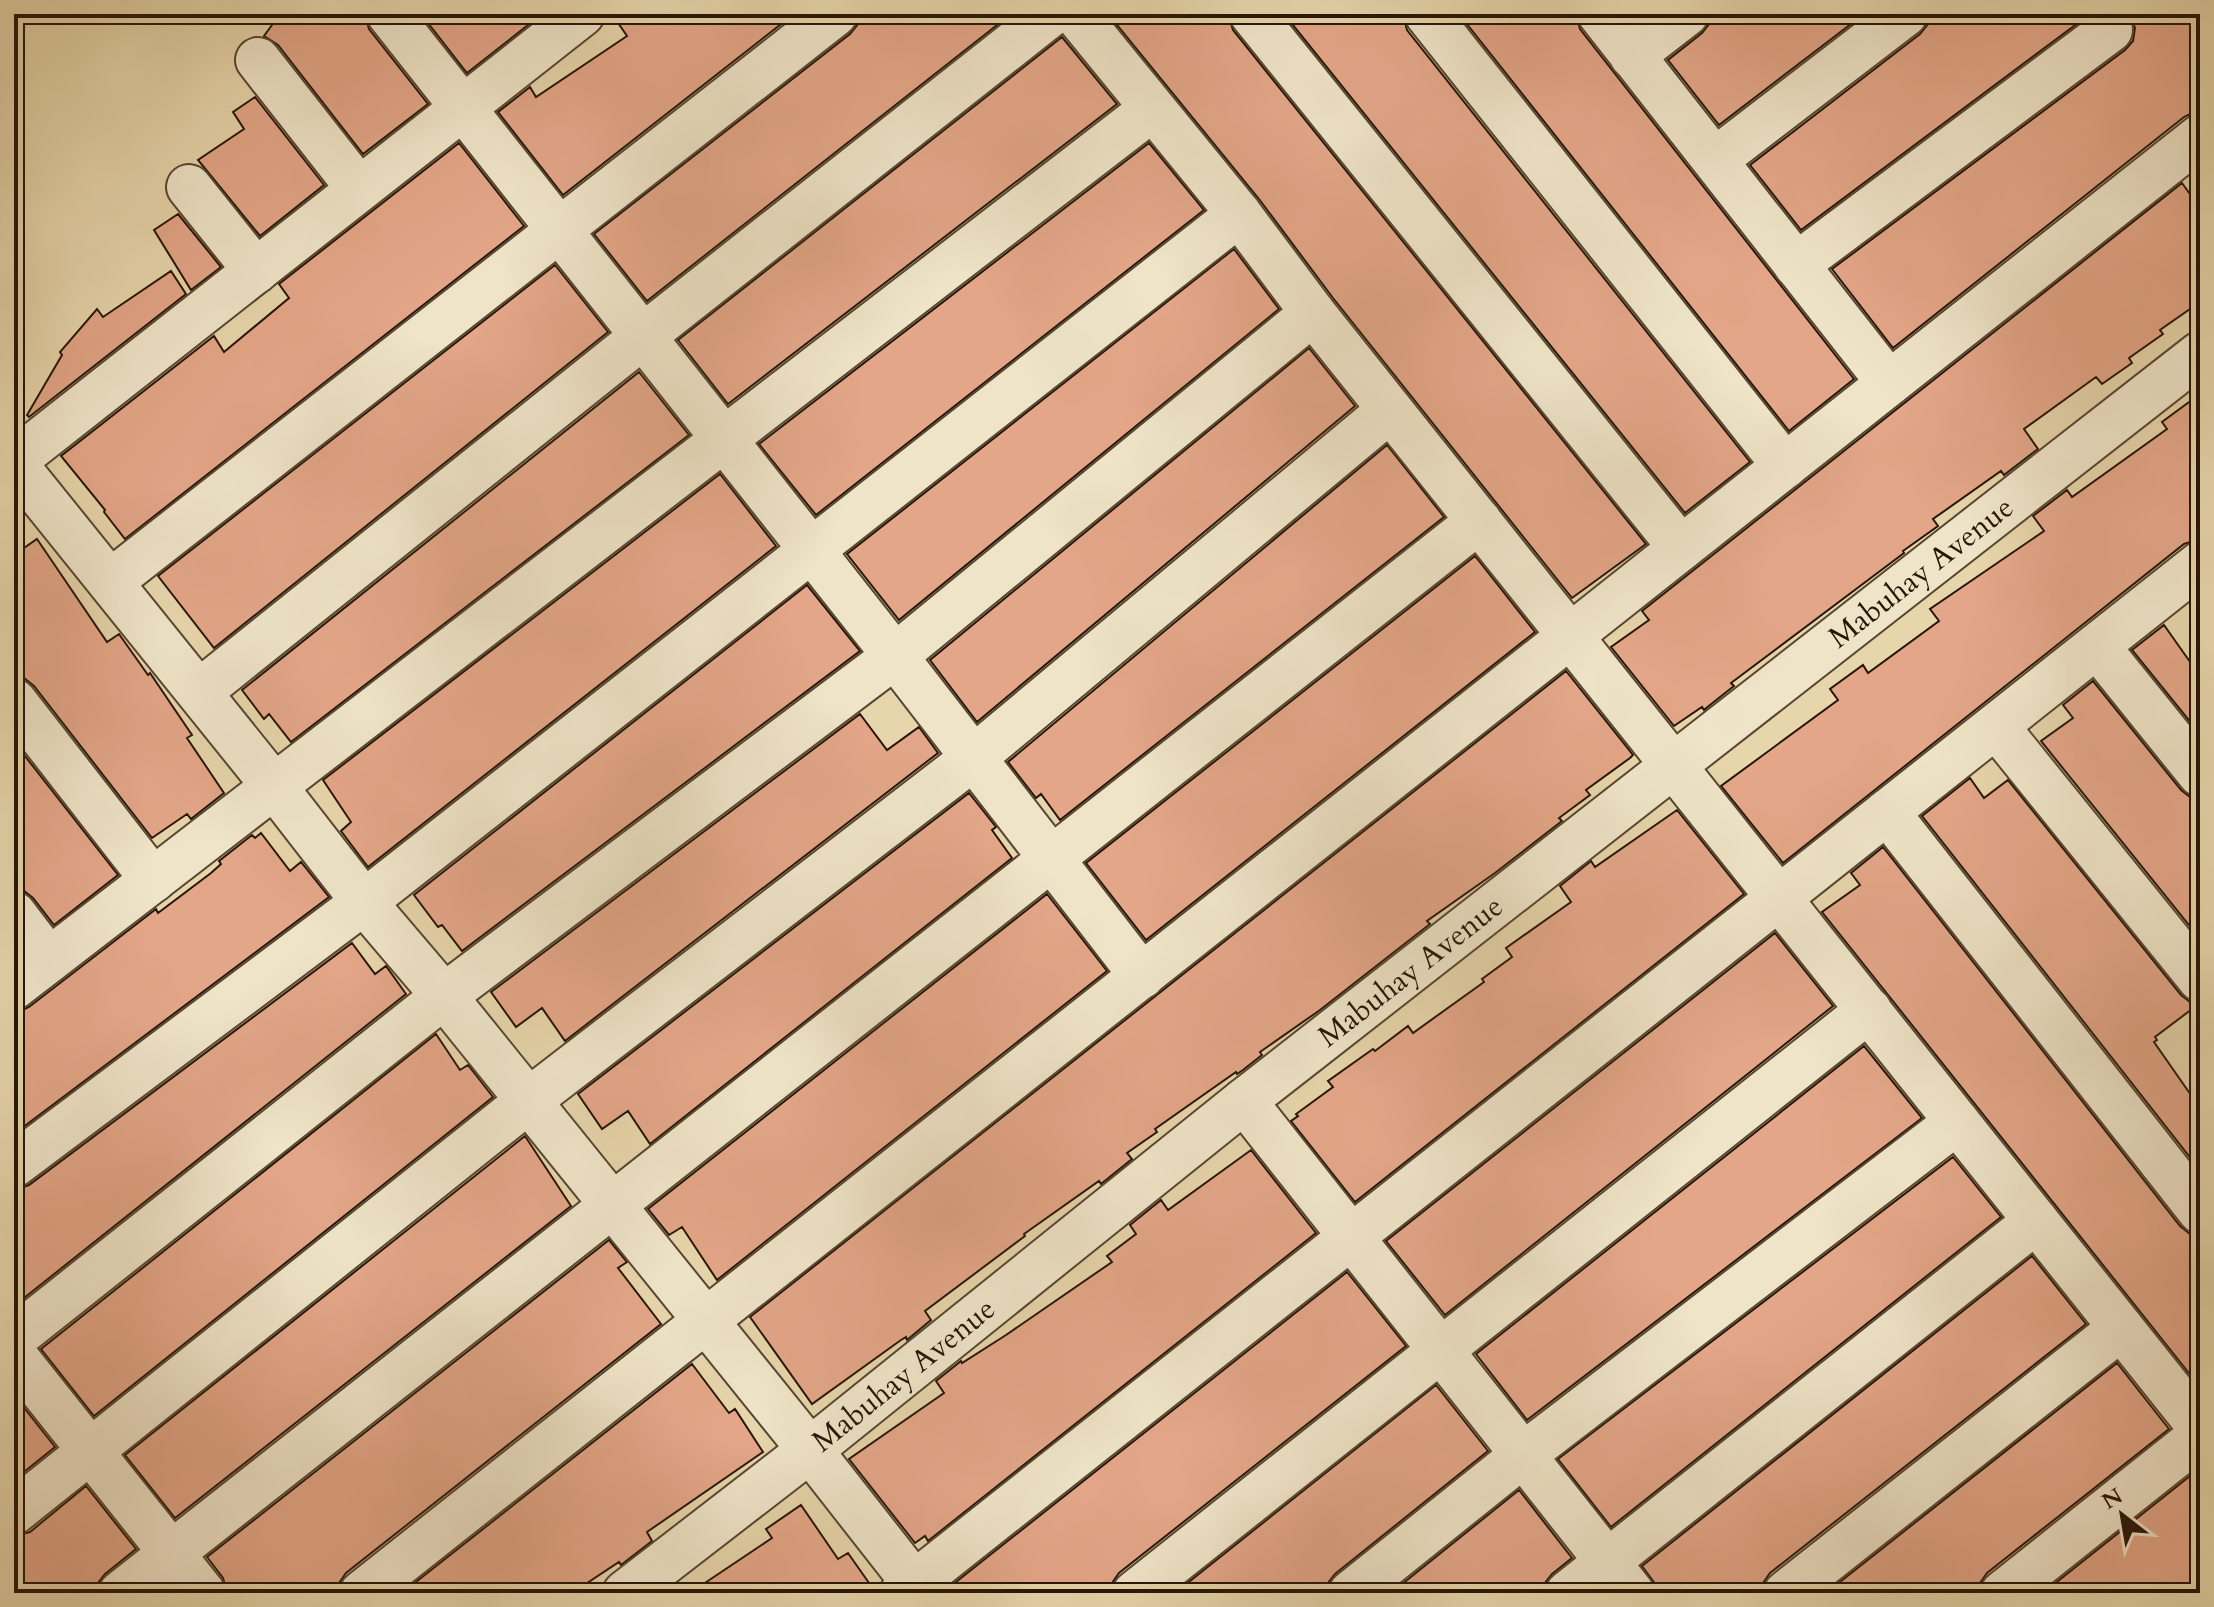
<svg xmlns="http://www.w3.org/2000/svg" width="2214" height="1607" viewBox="0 0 2214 1607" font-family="Cardo,serif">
<rect width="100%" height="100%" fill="#e7d5ab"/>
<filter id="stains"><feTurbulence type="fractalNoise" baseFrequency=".0025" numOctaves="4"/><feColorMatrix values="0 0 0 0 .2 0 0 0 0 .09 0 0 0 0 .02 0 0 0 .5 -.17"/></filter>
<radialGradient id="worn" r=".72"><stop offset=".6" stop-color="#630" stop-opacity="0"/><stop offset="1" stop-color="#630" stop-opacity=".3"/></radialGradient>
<path fill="#e3a688" stroke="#271608" stroke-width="2" d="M280 14H365L369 29 428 104 363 154 278 45 264 36Z
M421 14H542L467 73Z
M612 14H794L563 195 498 112 530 87 536 97 627 36Z
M859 14H1011L647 301 594 234 850 34 858 24Z
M1108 14H1228L1233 30 1646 544 1572 598 1333 298 1259 199Z
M1284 14H1403L1407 30 1750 462 1685 513Z
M1459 14H1576L1580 29 1854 379 1789 431Z
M1710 14H1864L1719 125 1668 60 1702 33 1709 24Z
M1929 14H2090L1801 230 1750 165 1920 34 1928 24Z
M2129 14H2200V109L2184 117 1893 348 1832 269 2125 50 2133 41 2135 28Z
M1062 37 1117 104 728 404 678 340Z
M255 97 324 185 260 236 198 160 244 129 233 112Z
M459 143 524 226 125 539 104 512 105 510 61 456 214 336 224 352 289 298 279 284Z
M1149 143 1204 210 816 515 759 444Z
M2182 183 2200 208V302L2160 330 2163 334 2129 358 2132 363 2102 384 2096 377 2024 429 2038 449 2004 475 2001 471 1933 519 1938 526 1903 551 1904 553 1731 683 1734 686 1710 705 1704 710 1702 707 1674 726 1611 647 1649 620 1642 611Z
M178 214 221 267 191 290 154 230Z
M1234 249 1279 309 899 620 847 554Z
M555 265 608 332 214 648 158 576Z
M171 271 186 294 29 417 27 415 62 355 60 352 97 309 103 317Z
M1309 348 1355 406 977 722 930 660Z
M639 372 689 435 291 742 269 714 264 719 242 690Z
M2200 394V539L2184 544 1783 863 1721 786 1838 700 1830 689 1863 665 1868 673 1939 621 1930 609 2044 531 2033 516 2067 490 2072 497 2167 429 2162 422Z
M1387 445 1444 517 1060 820 1041 794 1036 798 1008 762Z
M720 474 776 546 368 867 341 831 351 822 323 780Z
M37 539 107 642 119 634 148 675 150 673 192 735 187 738 224 793 191 819 187 814 152 838 34 686 24 678 14 677V555Z
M1475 556 1535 632 1146 940 1086 863Z
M807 585 860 651 462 951 442 925 438 927 414 895Z
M2164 625 2200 676V734L2132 650Z
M1566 671 1633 755 1630 758 1586 790 1590 795 1559 818 1562 821 1495 873 1427 921 1430 924 1320 1010 1260 1052 1262 1055 1243 1070 1237 1074 1236 1072 1155 1129 1157 1132 1127 1153 1132 1159 1101 1184 1099 1181 1024 1234 1025 1236 925 1311 931 1320 907 1340 906 1337 901 1340 812 1404 750 1317Z
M2093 681 2181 790 2190 797 2200 798V939L2041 741 2073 718 2063 705Z
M860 714 887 750 919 727 938 753 565 1041 542 1008 516 1027 491 992Z
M14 742 118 875 54 925 33 898 24 891 14 888Z
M1970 778 1984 798 2008 780 2181 995 2190 1002 2200 1003 2155 1037 2157 1040 2154 1042 2200 1108V1170L1922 816Z
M969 793 996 827 992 830 1012 858 650 1144 628 1111 602 1129 578 1094Z
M1677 810 1744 894 1355 1202 1291 1121 1298 1116 1296 1114 1333 1087 1328 1081 1373 1049 1375 1051 1408 1026 1413 1033 1484 982 1482 979 1512 957 1506 948 1571 902 1560 886 1591 861 1595 867Z
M261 833 290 871 301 862 329 897 14 1134V1014L29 1007 156 909 158 913 211 873 221 864 219 861 252 835 255 838Z
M1883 847 2180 1226 2190 1234 2200 1235V1387L1822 912 1860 885 1851 873Z
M1047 894 1107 971 717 1280 682 1227 669 1235 648 1209Z
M1775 933 1833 1006 1445 1315 1386 1241Z
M352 943 375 974 386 966 406 994 14 1306V1190L29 1185Z
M436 1034 460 1070 468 1065 493 1097 94 1416 41 1349Z
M1864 1046 1922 1118 1527 1420 1476 1354Z
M525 1136 571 1206 175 1518 125 1455Z
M1251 1150 1316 1233 928 1541 925 1536 915 1543 849 1459 944 1393 936 1381 961 1361 962 1363 1006 1335 1112 1262 1107 1256 1136 1234 1130 1225 1161 1200 1168 1210Z
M1953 1157 2001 1217 1611 1527 1558 1459Z
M609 1240 627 1262 618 1268 661 1324 346 1573 339 1583 338 1593H227L223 1578 207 1557Z
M2032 1256 2086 1324 1770 1573 1763 1583 1762 1593H1662L1642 1566Z
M1347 1272 1406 1346 1119 1573 1112 1583 1111 1593H964L956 1582Z
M2117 1363 2169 1429 1987 1573 1980 1583 1979 1593H1826Z
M692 1364 729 1413 735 1409 763 1452 647 1532 652 1541 621 1565 619 1562 572 1593H402Z
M1436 1385 1488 1451 1335 1574 1328 1583 1327 1593H1175Z
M14 1395 55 1447 14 1480Z
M2200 1468V1593H2043Z
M86 1486 136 1549 105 1574 98 1583 97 1593H14V1536L30 1532Z
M1519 1490 1572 1558 1552 1574 1545 1583 1544 1592 1391 1593Z
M801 1505 838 1559 848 1553 876 1593H690L772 1538 766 1529Z"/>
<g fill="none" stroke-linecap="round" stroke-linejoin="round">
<defs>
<g id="minor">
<path d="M389 14 895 656 1142 976"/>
<path d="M1076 14 1239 214 1313 313 2200 1427"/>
<path d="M1252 14 1681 548"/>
<path d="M1427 14 1785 466"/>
<path d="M1600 14 1889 383"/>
<path d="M1632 56 1686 14"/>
<path d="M258 60 359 189"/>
<path d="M1715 160 1905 14"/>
<path d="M189 187 256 271"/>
<path d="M1796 265 2110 30"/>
<path d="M14 461 582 14"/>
<path id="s1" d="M14 463 274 786 364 902 444 996 810 1450 1244 1101 2200 354"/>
<path d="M110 582 835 14"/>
<path d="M2097 646 2200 774"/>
<path d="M199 692 642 337 1051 14"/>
<path d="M14 701 153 880"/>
<path d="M1996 726 2200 979"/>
<path d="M1887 812 2200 1211"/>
<path d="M14 914 49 960"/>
<path d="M14 987 1152 109"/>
<path d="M1244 1101 1632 1593"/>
<path d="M14 1165 364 902 1239 214"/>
<path d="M14 1338 444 996 895 656 1313 313"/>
<path d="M14 1355 203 1593"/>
<path d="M14 1512 528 1101 972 759 1390 410"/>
<path d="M121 1593 1479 521"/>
<path d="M362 1593 2200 137"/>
<path d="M902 1593 2200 564"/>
<path d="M1135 1593 1869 1010"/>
<path d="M1351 1593 1523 1455 1957 1122"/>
<path d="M1568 1593 2036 1221"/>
<path d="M1786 1593 2121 1328"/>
<path d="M2003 1593 2200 1436"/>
</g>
<path id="tertiary" d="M625 1593 810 1450 922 1593"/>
</defs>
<use href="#minor" stroke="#574631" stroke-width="48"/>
<use href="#tertiary" stroke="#574631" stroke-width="48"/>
<use href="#minor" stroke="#efe4c8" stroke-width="44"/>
<use href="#tertiary" stroke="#efe4c8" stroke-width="44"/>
</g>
<g text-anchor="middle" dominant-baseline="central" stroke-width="6" stroke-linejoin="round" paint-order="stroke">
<g font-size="30" fill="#271608" stroke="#efe4c8">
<text stroke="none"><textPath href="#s1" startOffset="2684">Mabuhay Avenue</textPath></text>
<text stroke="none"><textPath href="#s1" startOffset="2036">Mabuhay Avenue</textPath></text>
<text stroke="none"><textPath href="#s1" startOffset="1388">Mabuhay Avenue</textPath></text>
</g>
</g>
<rect width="2214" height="1607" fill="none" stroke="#e7d5ab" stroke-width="48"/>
<rect x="16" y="16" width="2182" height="1575" fill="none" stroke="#271608" stroke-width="4"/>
<rect x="24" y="24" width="2166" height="1559" fill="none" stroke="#271608" stroke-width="2"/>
<g transform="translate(2122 1515) rotate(329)" stroke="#efe4c8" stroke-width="6" paint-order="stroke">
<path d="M0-6L14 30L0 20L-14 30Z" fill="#271608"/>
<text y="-12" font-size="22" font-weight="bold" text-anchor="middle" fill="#271608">N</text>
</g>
<rect width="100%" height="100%" filter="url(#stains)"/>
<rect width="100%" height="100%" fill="url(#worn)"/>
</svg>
